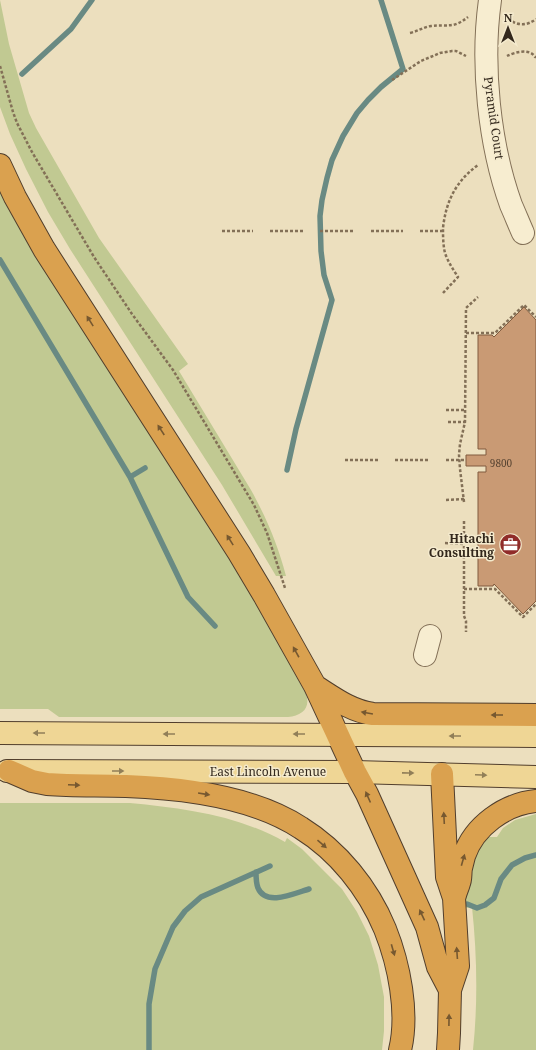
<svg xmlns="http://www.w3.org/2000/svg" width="536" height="1050" viewBox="0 0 536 1050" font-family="'Noto Serif',serif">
<rect width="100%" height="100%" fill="#ecdfbe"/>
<path fill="#c1c992" d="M0 0 9 44 29 113 36 128 99 238 188 364 179 371 251 490C266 517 278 545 286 576H276L222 485 70 249 48 212 26 169 10 134 0 107Z
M0 188 215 535 259 607 306 694C311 708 302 716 288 717H59L48 709H0Z
M0 803H130C182 808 238 815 285 842L287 838 302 849 342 889 357 912 369 936 378 965 384 997V1031L382 1050H0Z
M536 814V1050H473C478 1003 477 954 472 907L466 908 465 891 472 857 487 837H497L503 828 515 820Z"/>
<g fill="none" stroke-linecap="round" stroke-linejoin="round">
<path stroke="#698a83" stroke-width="5.5" d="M22 74 71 29 92 0
M0 260 130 477 188 597 215 626
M287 470 296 429 332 300 324 275 321 251 320 216 322 200 327 178 332 160 343 136 357 113 368 100 381 87 403 69 381 0
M130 477 145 468
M256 872C256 877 256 883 258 888 266 907 295 893 309 889
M467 904 477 908 485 905 494 898 501 879 512 865 525 858 536 855
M149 1050V1004L155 969 173 927 185 911 201 897 270 866"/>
</g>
<path fill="#c99a74" stroke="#815b3e" d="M524 307 536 320V601L523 614 494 584 493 586H478V472H486V466H466V455H486V449H478V335H492L494 337Z"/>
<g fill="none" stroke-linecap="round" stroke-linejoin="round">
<defs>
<path id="minor" d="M490 0C481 64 489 144 511 205 515 214 519 224 523 233
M425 655 430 636"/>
<path id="major" d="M0 733 536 736
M7 771 355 772 536 777"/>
<path id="highway" d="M0 165 15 197 44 249 239 553 264 595 315 686 355 772 367 794 427 927 438 967 450 990
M315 686C334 698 351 711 373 714L536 715
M9 771 32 781 47 784C73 786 100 785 126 786 181 788 254 797 301 828 338 851 368 888 385 929 399 964 409 1013 400 1050
M442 774 447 877 454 898 458 966 450 990 449 1033 448 1050
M455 895C456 891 458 887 459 883 461 879 460 873 461 868 462 864 463 860 464 856 474 826 505 804 536 801"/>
</defs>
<use href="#minor" stroke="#837057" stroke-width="24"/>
<use href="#major" stroke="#513e2c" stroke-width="24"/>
<use href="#highway" stroke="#513e2c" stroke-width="24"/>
<path stroke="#837057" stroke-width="2.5" stroke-dasharray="3 2" stroke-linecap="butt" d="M508 19C518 26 527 26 536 19
M410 33C418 31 424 27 431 26 448 24 453 29 468 17
M507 56C515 52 530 48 535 57H536
M0 66 13 112 17 123 32 152 94 257 132 314 173 370 254 505 267 533 285 588
M392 80 421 61 440 53 452 51H456L466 56
M222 231H253
M270 231H303
M320 231H353
M371 231H403
M420 231H443
M443 293 458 277C453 269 448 262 445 253 443 245 443 236 443 228 446 201 456 181 478 165
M466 333H495L524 305 536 317
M446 410H465
M448 422H465
M345 460H378
M395 460H428
M446 460H466
M446 500 464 499
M464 502 460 469 459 455 460 444 465 422 466 308 478 297
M464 521V616L466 621V632
M464 540 478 539
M445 543 465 544
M464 589H495L523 617 536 604"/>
<use href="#minor" stroke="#f7edd0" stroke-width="22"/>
<use href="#major" stroke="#efd695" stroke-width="22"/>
<use href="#highway" stroke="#daa14f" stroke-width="22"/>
</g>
<defs><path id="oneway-solid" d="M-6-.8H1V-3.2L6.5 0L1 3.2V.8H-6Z"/></defs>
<g fill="#765830">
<use href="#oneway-solid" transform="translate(90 321) rotate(-122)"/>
<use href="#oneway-solid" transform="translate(161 430) rotate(-123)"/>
<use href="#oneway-solid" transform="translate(230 540) rotate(-122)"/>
<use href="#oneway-solid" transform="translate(296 652) rotate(-119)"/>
<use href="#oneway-solid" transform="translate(367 713) rotate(-170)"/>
<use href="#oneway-solid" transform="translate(497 715) rotate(-180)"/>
<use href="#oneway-solid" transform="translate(74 785) rotate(2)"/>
<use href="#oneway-solid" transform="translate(204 794) rotate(9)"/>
<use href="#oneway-solid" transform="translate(368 797) rotate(-114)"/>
<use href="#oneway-solid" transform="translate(444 818) rotate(-93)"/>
<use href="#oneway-solid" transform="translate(322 844) rotate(41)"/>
<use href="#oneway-solid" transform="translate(463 860) rotate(-74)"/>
<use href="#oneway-solid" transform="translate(422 915) rotate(-115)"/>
<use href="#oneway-solid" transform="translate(393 950) rotate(74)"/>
<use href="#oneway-solid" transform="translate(457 953) rotate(-94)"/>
<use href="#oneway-solid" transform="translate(449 1020) rotate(-89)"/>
</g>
<g fill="#917f58">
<use href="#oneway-solid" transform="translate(39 733) rotate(-180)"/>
<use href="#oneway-solid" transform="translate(169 734) rotate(-180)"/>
<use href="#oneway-solid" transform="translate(299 734) rotate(-180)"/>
<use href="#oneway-solid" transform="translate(455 736) rotate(-180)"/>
<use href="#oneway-solid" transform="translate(118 771)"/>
<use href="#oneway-solid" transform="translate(408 773) rotate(1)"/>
<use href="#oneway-solid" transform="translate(481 775) rotate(2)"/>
</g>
<defs>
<symbol id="office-disc" viewBox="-11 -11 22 22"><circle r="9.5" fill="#902c29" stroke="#f4eacd"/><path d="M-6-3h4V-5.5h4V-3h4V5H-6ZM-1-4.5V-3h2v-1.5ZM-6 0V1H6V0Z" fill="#fff"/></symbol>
</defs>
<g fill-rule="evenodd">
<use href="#office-disc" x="498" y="532" width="25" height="25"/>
</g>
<g text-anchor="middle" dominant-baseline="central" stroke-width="3" stroke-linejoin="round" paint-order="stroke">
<g font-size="10" fill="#584432">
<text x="501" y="463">9800</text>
</g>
<g font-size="12" fill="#33281c" stroke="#f4eacd">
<text transform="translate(494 118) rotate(82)">Pyramid Court</text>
<text x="268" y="771">East Lincoln Avenue</text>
</g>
<g font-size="12" font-weight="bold" fill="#33281c" stroke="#f4eacd" text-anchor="end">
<text x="494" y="538">Hitachi<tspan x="494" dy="14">Consulting</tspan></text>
</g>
</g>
<g transform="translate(508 28)" stroke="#f4eacd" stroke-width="3" paint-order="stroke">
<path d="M0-3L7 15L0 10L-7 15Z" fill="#33281c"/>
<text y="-6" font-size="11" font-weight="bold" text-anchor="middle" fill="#33281c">N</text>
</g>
</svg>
